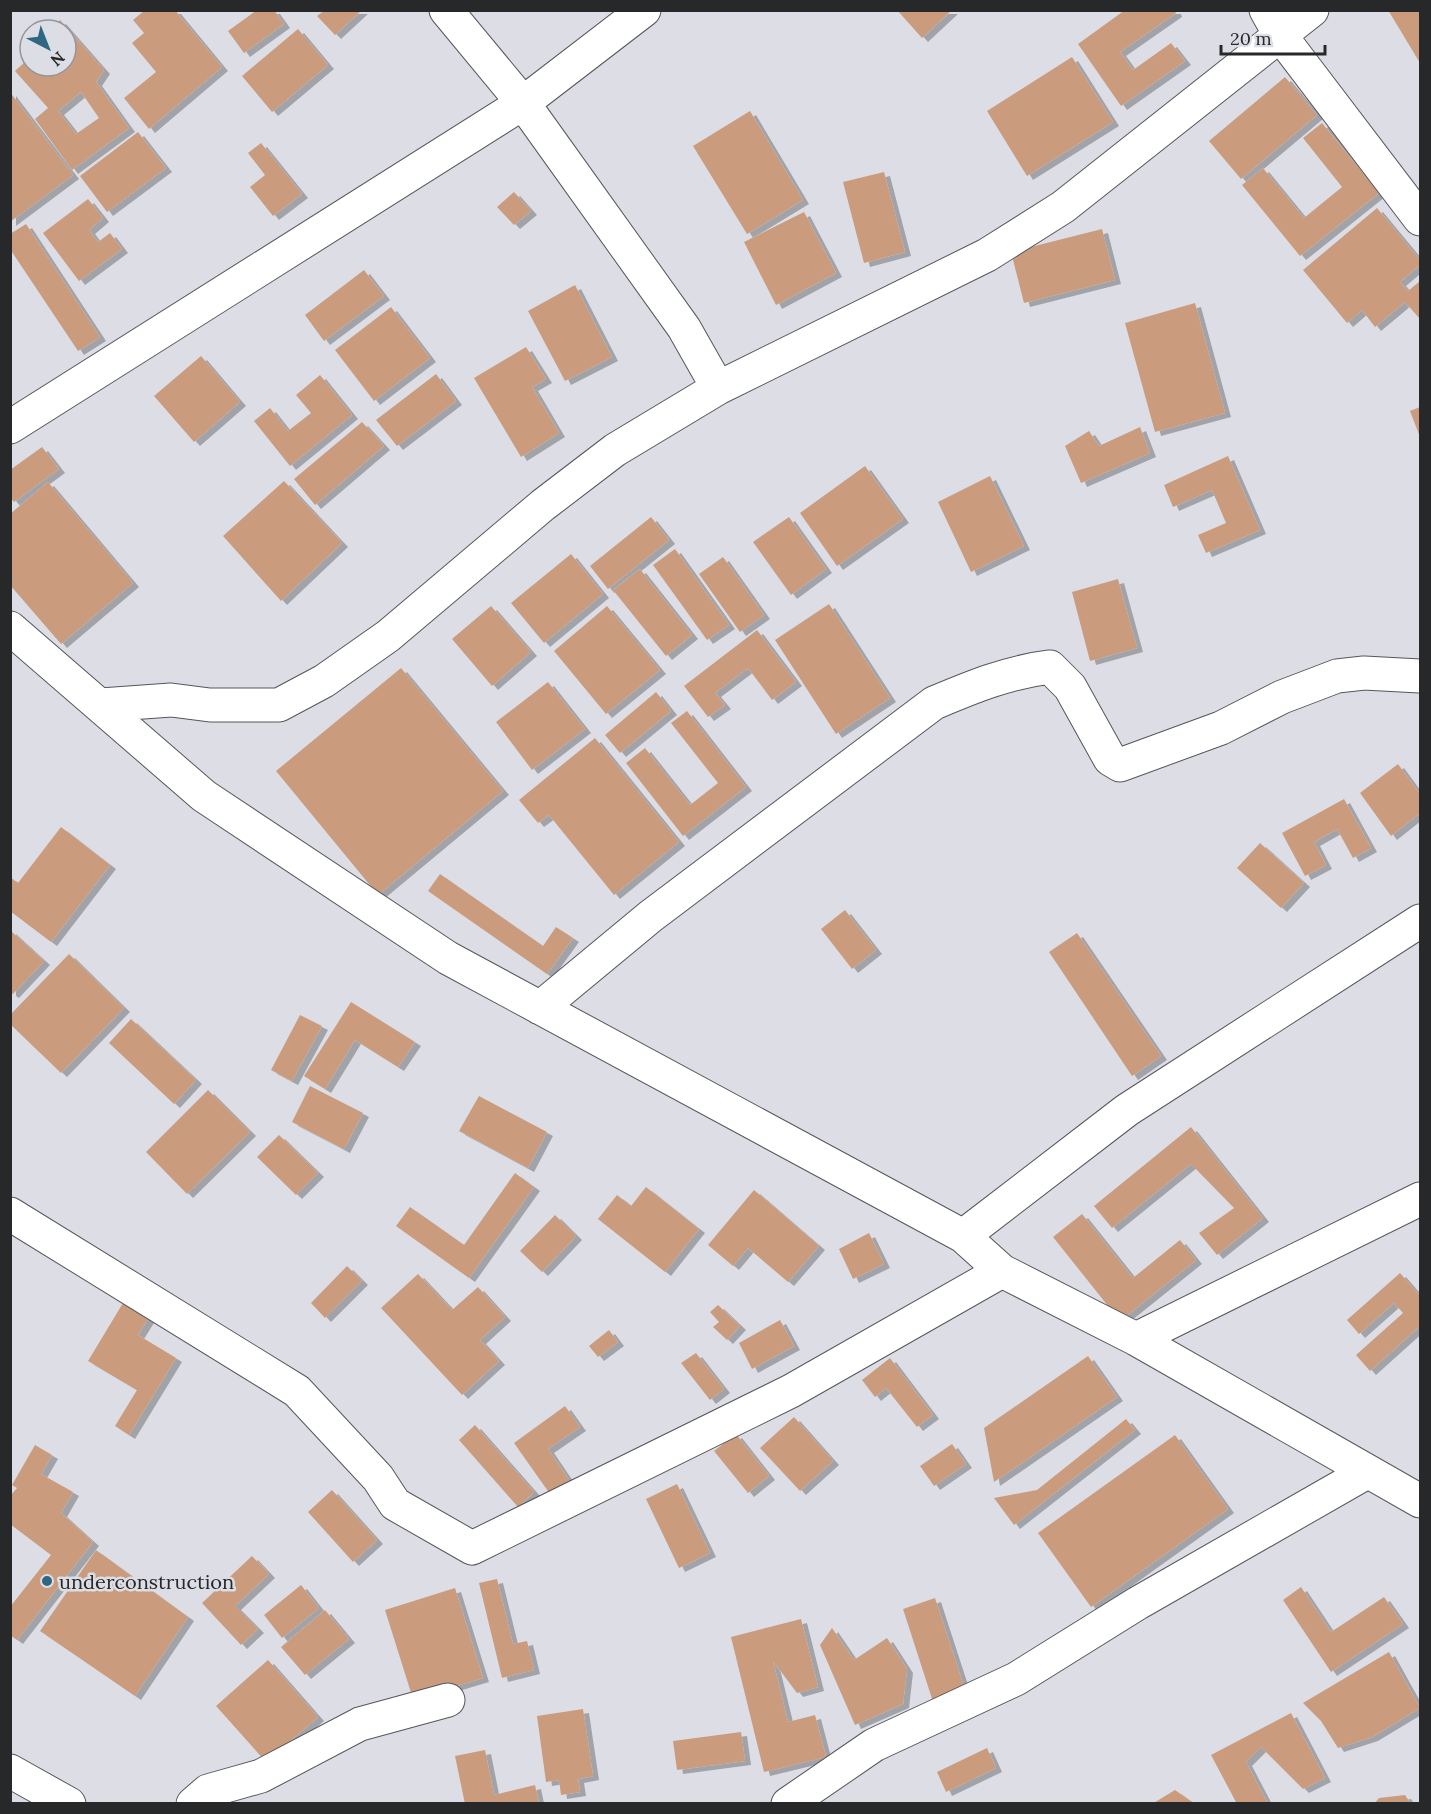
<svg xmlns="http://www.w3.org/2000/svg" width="1431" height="1814" viewBox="0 0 1431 1814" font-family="Lora,serif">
<defs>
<filter id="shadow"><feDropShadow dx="6" dy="4" stdDeviation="0" flood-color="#0004"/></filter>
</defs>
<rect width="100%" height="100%" fill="#dddee5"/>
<path fill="#ca9c7d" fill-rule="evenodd" filter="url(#shadow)" d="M145 10H175L222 67 149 129 124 98 156 72 132 43 144 33 133 20Z
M257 10H274L284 24 244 53 228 31Z
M325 10H362L335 35 317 16Z
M897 10H952L922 38Z
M1125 10H1175L1176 13 1120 52 1133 70 1171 43 1185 61 1121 106 1078 44Z
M1388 10H1420V63Z
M60 20 104 70 96 82 129 128 72 170 35 119 48 108 15 71 27 60 25 51 30 47V66H66V30H49ZM81 92 99 118 76 134 58 111Z
M298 29 328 65 272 112 242 76Z
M1072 57 1113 122 1027 176 987 111Z
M1285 77 1317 115 1241 179 1209 141Z
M10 92 73 175 10 222Z
M750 111 803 200 747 234 693 146Z
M1322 123 1379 193 1300 256 1242 185 1263 168 1304 218 1342 187 1303 138Z
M138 132 166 168 107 212 80 176Z
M261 143 302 194 273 216 250 187 265 175 248 153Z
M884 172 905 252 864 263 843 182Z
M514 192 531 211 514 225 497 207Z
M88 199 103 218 89 230 98 242 110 233 122 249 79 281 43 233Z
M1377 208 1420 260V265L1400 282 1408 291 1420 281V319L1405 302 1375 327 1362 310 1347 323 1303 270Z
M804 212 836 273 776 305 744 242Z
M26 224 100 337 78 351 10 249V234Z
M1102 229 1115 280 1024 303 1011 252Z
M364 270 384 296 324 341 305 315Z
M575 285 612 357 565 381 528 311Z
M1195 303 1225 413 1155 432 1125 323Z
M391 307 430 358 374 401 335 350Z
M526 347 546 379 532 387 559 433 521 457 474 378Z
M201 356 240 402 194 442 154 396Z
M436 374 456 401 397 446 376 420Z
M320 375 352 415 290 466 254 421 270 408 288 431 311 413 296 395Z
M1420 407V437L1410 411Z
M362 422 384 446 315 505 294 479Z
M1140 427 1150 453 1081 483 1065 446 1089 431 1099 446Z
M42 447 59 469 14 502 10 497V470Z
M1228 456 1260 530 1206 553 1198 535 1226 523 1212 490 1173 507 1164 485Z
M865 466 903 519 837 566 800 513Z
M990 476 1024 546 971 572 938 502Z
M284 481 342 543 281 601 223 536Z
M48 482 133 583 61 644 10 585V514Z
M651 517 669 540 608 589 590 566Z
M789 517 826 569 791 595 753 542Z
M675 549 729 625 707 640 653 565Z
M571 554 603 594 544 643 511 603Z
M723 557 764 615 740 632 699 574Z
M640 569 692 635 666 656 613 590Z
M1118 579 1137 648 1090 661 1072 592Z
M829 604 890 698 836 734 775 640Z
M491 606 531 652 492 686 452 639Z
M607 606 660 670 606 714 554 651Z
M757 630 796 682 772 700 748 668 715 693 725 705 708 717 684 686Z
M401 668 503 791 378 895 276 771Z
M548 682 585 729 532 770 496 722Z
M656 692 671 711 620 753 605 735Z
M687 711 746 787 683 836 626 763 645 748 690 805 718 783 671 723Z
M595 738 679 842 614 895 549 815 538 823 519 800Z
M1398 764 1420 794V813L1391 836 1360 793Z
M1344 799 1371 848 1353 858 1337 829 1314 842 1326 865 1305 876 1282 833Z
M61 827 110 865 51 942 10 911V877L18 883Z
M1260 843 1304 883 1281 908 1237 868Z
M440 874 543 946 556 927 573 938 547 974 428 891Z
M845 910 876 950 852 969 821 929Z
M10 930 44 961 13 994 10 992Z
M1077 933 1161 1056 1132 1076 1049 952Z
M69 954 124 1008 61 1073 10 1024V1015Z
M351 1002 415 1042 398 1067 355 1040 325 1089 304 1076Z
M300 1015 322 1026 292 1081 271 1070Z
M131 1019 196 1080 174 1104 109 1043Z
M310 1086 363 1113 344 1149 292 1122Z
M208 1090 250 1132 187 1194 146 1152Z
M479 1096 547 1132 528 1168 459 1131Z
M1191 1127 1263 1218 1217 1255 1199 1233 1234 1208 1191 1164 1112 1228 1094 1206Z
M279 1135 318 1173 296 1195 257 1157Z
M515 1173 534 1187 469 1278 396 1226 410 1207 464 1245Z
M646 1187 699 1229 665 1272 598 1219 617 1195 631 1206Z
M754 1190 819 1246 788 1282 748 1248 733 1266 708 1245Z
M1082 1214 1133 1278 1180 1240 1196 1260 1120 1321 1053 1237Z
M555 1215 576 1236 542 1272 520 1251Z
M869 1233 884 1264 853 1279 839 1249Z
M347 1266 362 1281 325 1318 311 1303Z
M1400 1273 1420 1296V1326L1370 1371 1356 1355 1403 1313 1394 1303 1359 1334 1347 1320Z
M418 1274 452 1310 478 1287 505 1317 480 1340 499 1361 462 1395 381 1308Z
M123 1303 148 1319 138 1335 176 1358 129 1435 115 1426 137 1390 88 1361Z
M718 1305 740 1326 727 1340 713 1327 719 1322 710 1312Z
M780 1320 794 1346 752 1369 739 1343Z
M609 1330 618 1342 598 1357 589 1346Z
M696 1353 724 1389 710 1400 681 1363Z
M1088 1356 1117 1397 994 1482 984 1428Z
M890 1358 933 1415 917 1427 886 1388 875 1397 862 1380Z
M565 1406 580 1427 548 1449 569 1480 550 1494 514 1443Z
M794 1417 833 1461 800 1491 760 1448Z
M1126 1419 1135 1430 1014 1525 994 1498 1037 1490Z
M475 1425 534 1492 518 1507 459 1440Z
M736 1434 769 1476 748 1493 714 1451Z
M1175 1435 1228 1509 1091 1607 1038 1533Z
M952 1444 966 1464 934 1486 920 1466Z
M35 1445 52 1455 41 1474 73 1492 61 1513 93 1542 17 1640 10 1635V1607L51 1555 10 1524V1496L17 1488 12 1485Z
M677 1484 710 1553 679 1568 646 1499Z
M332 1490 377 1540 353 1562 308 1512Z
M96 1550 188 1617 135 1696 40 1631Z
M252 1556 269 1574 235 1606 258 1629 241 1645 202 1603Z
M497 1579 513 1644 527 1641 534 1670 502 1678 479 1583Z
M301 1585 319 1608 282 1638 264 1615Z
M1301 1587 1331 1632 1384 1597 1403 1624 1331 1672 1283 1600Z
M455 1588 483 1678 413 1699 385 1610Z
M935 1598 963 1684 935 1708 903 1609Z
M325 1610 349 1639 305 1675 281 1647Z
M801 1619 818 1687 797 1693 773 1661 788 1722 815 1715 826 1757 764 1772 731 1637Z
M832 1628 854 1660 887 1638 907 1669 903 1704 855 1725 820 1645Z
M1389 1652 1420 1708 1372 1737 1338 1748 1321 1721 1303 1703Z
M268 1660 318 1717 266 1762 216 1706Z
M583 1709 593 1776 578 1779 580 1792 561 1795 559 1780 546 1782 537 1716Z
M1291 1713 1325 1778 1303 1789 1261 1747 1246 1762 1268 1804H1237L1211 1755Z
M741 1732 745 1761 677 1770 673 1741Z
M987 1748 996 1768 946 1792 937 1772Z
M485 1750 494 1795 535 1785 539 1804H465L455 1756Z
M1175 1790 1195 1804H1152Z
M1405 1795 1411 1804H1374L1379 1798Z"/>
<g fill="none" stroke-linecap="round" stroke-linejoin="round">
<defs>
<path id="minor" d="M446 10 523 103 684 328 718 388
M1266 10 1280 35 1420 219
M10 427 523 103 644 10
M10 628 204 796 448 958 963 1236 1002 1271 1136 1339 1420 1501
M101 705 171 700 210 705H279L324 681 388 636 543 505 615 450 718 388 987 255 1063 207 1312 10
M540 1008 651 916 934 703C972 687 1008 672 1050 667L1070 687 1110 759 1120 765 1221 728 1282 697 1337 676 1364 673 1420 676
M10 1214 297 1391 378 1478 395 1504 472 1548 791 1391 1002 1271
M963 1236 1127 1110 1420 921
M1136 1339 1420 1199
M10 1771 69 1804
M193 1804 208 1791 261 1776 360 1724 448 1700
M788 1804 874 1745 1016 1679 1138 1603 1367 1472"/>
</defs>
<use href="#minor" stroke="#55565b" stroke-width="35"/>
<use href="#minor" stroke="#fff" stroke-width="33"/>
</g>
<circle fill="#2f6681" stroke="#dddee5" stroke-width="2" cx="47" cy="1581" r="6"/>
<g text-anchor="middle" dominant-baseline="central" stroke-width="5" stroke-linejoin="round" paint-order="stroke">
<g font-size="20" fill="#27282a" stroke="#dddee5" text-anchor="start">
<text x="59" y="1581">underconstruction</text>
</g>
</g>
<rect width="1431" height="1814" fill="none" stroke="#27282a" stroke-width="24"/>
<g transform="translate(48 48) rotate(138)"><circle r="28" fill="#dddee5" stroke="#94959a" stroke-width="1.5"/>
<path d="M0-4.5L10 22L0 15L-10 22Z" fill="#2f6681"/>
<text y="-9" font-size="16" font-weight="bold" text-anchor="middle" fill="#27282a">N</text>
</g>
<path d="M1221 45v9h104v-9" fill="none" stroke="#27282a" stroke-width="3"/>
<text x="1230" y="45" font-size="18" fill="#27282a" stroke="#dddee5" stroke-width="4.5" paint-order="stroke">20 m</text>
</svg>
